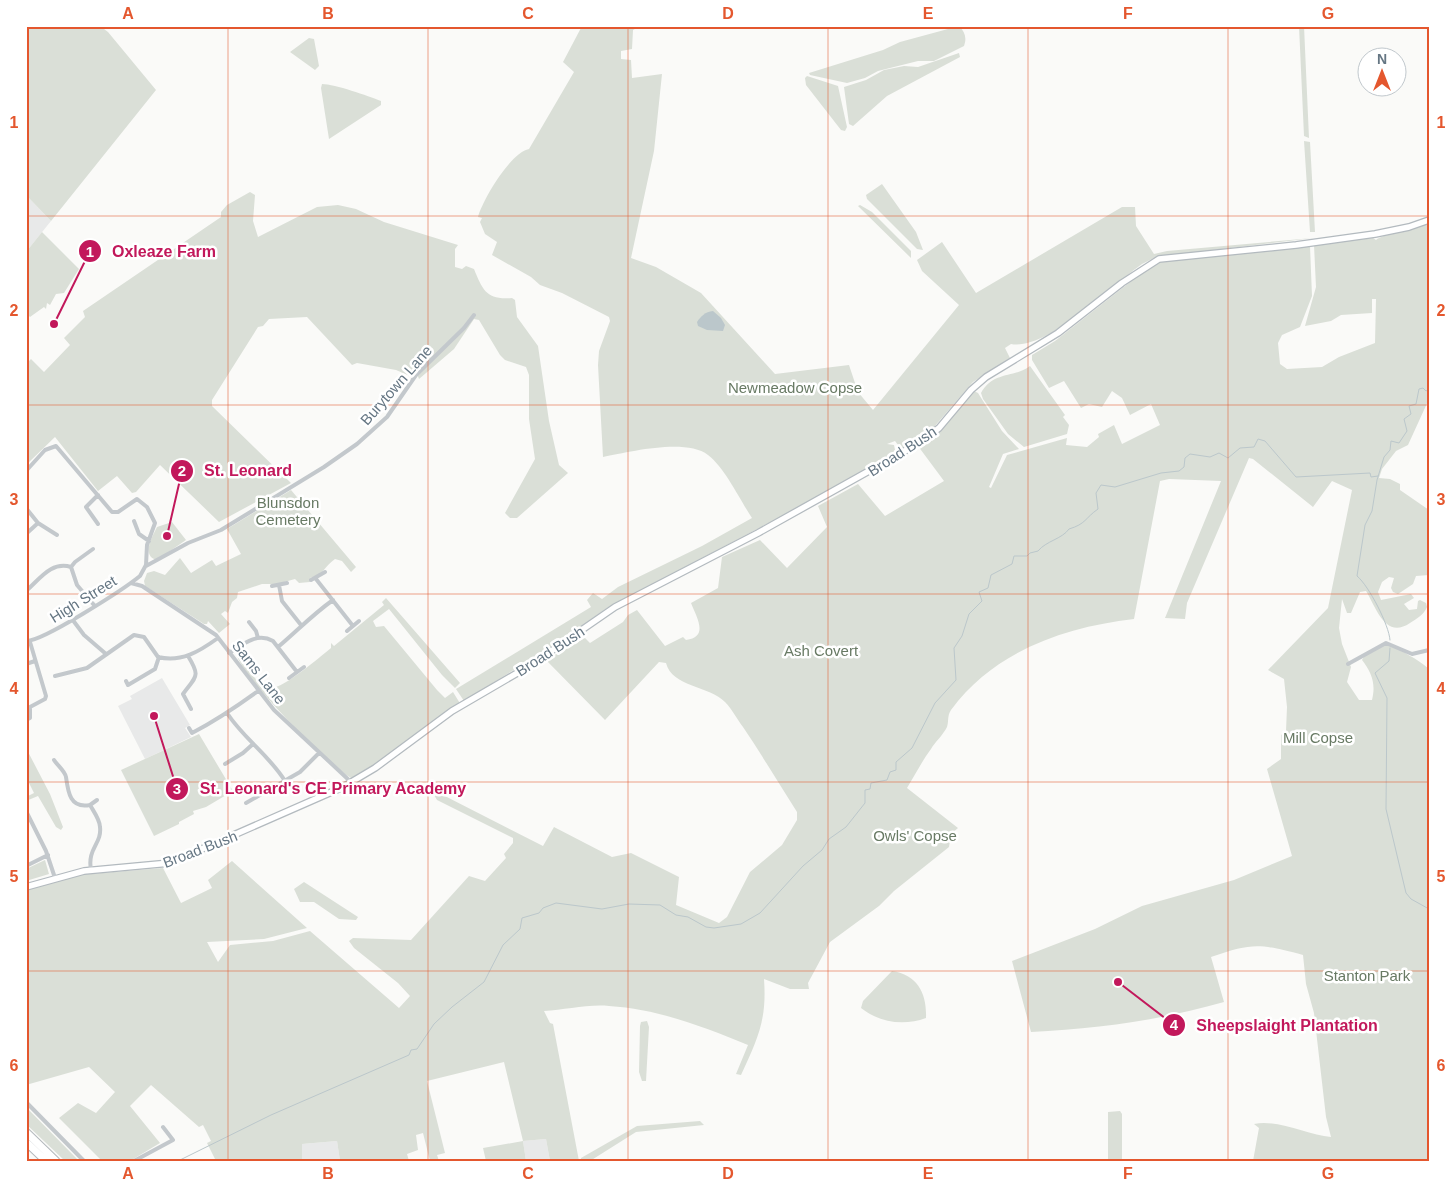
<svg xmlns="http://www.w3.org/2000/svg" width="1455" height="1187" viewBox="0 0 1455 1187" font-family="Helvetica,sans-serif">
<rect width="100%" height="100%" fill="#fafaf8"/>
<path fill="#e8e9e9" d="M26 195 51 221 26 252Z
M162 678 190 725 185 728 191 737 145 759 118 706 132 699 130 696Z
M546 1139 550 1161H526L523 1141Z
M337 1141 340 1161H302V1144Z"/>
<path fill="#dadfd7" d="M26 26H100L108 32 156 90 51 221 26 195Z
M582 26H640L633 30 632 49 621 51V59L631 60 632 78 662 74 654 151 631 258 656 267 701 293 775 374 849 365 858 392 873 410 959 305 922 271 917 260 942 242 976 293 1122 207H1135L1136 226 1154 254 1167 251 1313 238 1156 257 1142 264C1112 285 1047 351 1011 344L1005 348 1010 358 973 382 934 427 901 449 895 441 887 444 894 445 895 450 890 456 805 504 607 608 565 638 464 701 456 689 591 607 587 600 593 593 602 599 618 587 702 546 752 518C740 500 725 468 708 455 686 438 629 452 603 457L598 365 599 351 610 321 609 317 562 293 540 285 531 277 492 255 497 242 485 234 480 222 482 218 478 217C483 199 511 152 529 149L574 72 563 62Z
M959 26C965 32 967 38 964 46L934 61H918L878 71 865 78 847 83 810 75 809 73 883 50 900 42Z
M1299 26H1304L1309 138 1304 136Z
M309 38 314 39 319 66 315 70 290 52Z
M959 53 960 57 887 96 853 126 849 124 844 87 866 80 884 70 904 66 918 67Z
M807 76 838 86 847 127 845 131 841 130 806 85 805 78Z
M322 84C335 84 368 96 381 101V105L329 139 321 88Z
M1304 141 1310 142 1315 232H1310Z
M882 184 916 232 923 250 917 249 867 199 866 195Z
M250 192 255 195 253 221 258 237 317 207 338 205 356 209 384 222 458 245 455 249V267L462 269 466 266 474 269C483 291 487 300 512 298L515 300 517 317 538 346 549 421 559 465 568 473 517 518H510L505 513 535 459 529 419V375L526 367 505 360 500 355 479 320 474 319 454 349 419 379 417 374 422 362 410 376 396 370 357 363 352 365 307 317 269 319 263 326 258 327 212 400V406L291 483 219 522 160 465 136 492 132 493 117 476 98 491 55 437 26 465V364L31 359 44 372 70 345 64 338 85 317 83 311 221 217V212L227 205Z
M860 205 872 212 911 251V258L858 206Z
M1429 223V399L1408 445 1396 451 1382 469 1379 478 1390 479 1400 484V490L1429 510V575L1416 576 1413 584 1398 594 1393 592 1391 588 1394 578 1389 577 1382 582 1378 592 1381 600 1411 594 1414 598 1404 604 1409 610 1417 609 1418 601 1420 600 1426 603 1427 607C1424 615 1416 619 1410 623 1385 640 1376 607 1366 591L1360 592 1351 613H1347L1342 599 1339 628 1342 644 1351 667 1347 682 1359 700H1372C1376 684 1372 673 1362 660 1366 651 1379 646 1389 644 1403 652 1416 658 1429 669V1161H1253L1259 1128 1254 1124C1278 1119 1308 1135 1331 1137L1326 1117 1314 1013 1306 984 1303 955C1260 944 1254 942 1211 957L1224 1002C1161 1020 1097 1029 1031 1032L1012 961 1095 929 1142 906 1234 880 1292 856 1267 769 1281 759V735L1286 731 1287 707 1284 679 1268 670 1328 608 1352 490 1332 481 1313 507 1253 459 1249 458 1187 603 1185 619 1165 618 1221 481 1169 479 1160 481 1134 619C1065 627 994 651 951 710 947 716 949 721 947 727 943 735 935 742 931 749 922 761 915 775 907 788L958 828 951 834 949 847 894 891 879 906 830 942 808 983 809 989H790L764 979C767 1020 758 1038 741 1075L736 1074 748 1045C704 1027 658 1009 609 1006 588 1004 565 1010 544 1011L550 1023 553 1024 579 1161H550L546 1139 523 1141 526 1161H486L483 1148 523 1141 504 1062 427 1081 445 1153 437 1155 439 1161H430L423 1133 416 1135 418 1150 407 1154 409 1161H340L337 1141 302 1144V1161H216L207 1143 211 1141 203 1125 199 1127 151 1085 130 1106 160 1143 130 1161H102L59 1118 78 1103 96 1113 115 1092 89 1067 26 1085V890L76 875 163 868 181 903 212 888 208 880 232 861 307 928 264 939 207 942 218 962 230 945 273 941 310 931 399 1008 410 996 398 983 354 948 349 941 353 938 411 940 469 876 485 881 506 858 504 854 513 843V838L437 800 433 793H439L543 846 554 827 612 857 631 853 679 877 676 905 719 923 727 917 750 872 782 845 797 820V812C779 784 762 755 743 727 737 719 732 709 725 702 710 686 672 687 666 663L659 662 605 720 546 660 585 638 590 643 623 622 628 615 637 610 665 646 683 637 686 640C709 637 697 618 691 603L718 588 722 557 760 540 787 568 827 527 818 506 858 484 885 516 944 481 918 446 944 427 974 391 978 393 1002 431 1019 449 1003 454 989 487 991 488 1007 455 1067 438 1066 445 1087 447 1099 437 1098 434 1114 425 1122 444 1160 425 1151 404 1130 415 1122 398 1112 391 1102 407 1089 404 1081 408 1064 381 1049 388 1032 360V355L1055 341 1153 264 1182 256 1310 246 1312 296 1300 327 1282 335 1278 343 1280 364 1287 369 1322 367 1339 357 1375 343 1376 299H1372V313L1341 315 1331 321 1305 326 1316 287 1314 245 1373 238 1376 240C1383 234 1417 227 1429 223Z
M42 232 79 269 64 293 56 294 50 305 47 303 46 309 44 307 30 317 26 313V252Z
M1030 366 1065 415 1063 417 1069 425 1067 434 1024 447 1008 434 983 399 981 393C993 371 1015 378 1030 366Z
M291 490 356 567 351 572 342 561 335 559C326 565 323 575 310 578V582L299 583 295 579 277 584H262L238 592 237 598 232 602 228 613 225 611 221 614 230 624 219 633 208 621 207 624H204L145 586 144 581 147 573 154 571 165 575 180 558 191 573 212 560 216 566 241 554 227 529Z
M172 522 186 540 157 560C141 556 152 537 157 527Z
M386 598 460 683 455 688 442 675 389 609 373 621 376 627 384 626 437 690 445 698 453 692 461 705 417 733 403 748 351 778C329 765 245 680 237 656H241C247 668 255 683 269 688 281 691 321 656 331 648V643L334 646 384 605 382 602Z
M199 734 233 791 206 807 193 811 194 814 179 822V824L154 836 121 770Z
M26 748 50 794 63 827 61 830 56 827 38 796 26 801V797L34 793 26 777Z
M45 860 49 874 26 881V869Z
M304 882 358 917 356 920 339 919 314 902H300L294 889Z
M892 971C918 975 927 994 926 1018 904 1026 880 1023 861 1008L863 1001Z
M647 1021 649 1027 646 1081H642L639 1072 640 1026 641 1022Z
M26 1107 79 1161H65L26 1124Z
M1120 1111 1122 1114V1161H1108V1112Z
M700 1121 704 1125 636 1132 590 1161H581V1158L637 1126Z"/>
<path fill="#bbc7cb" d="M713 311 721 318 725 325 723 331 707 330 698 326 697 322C701 316 705 312 713 311Z"/>
<g fill="none" stroke-linecap="round" stroke-linejoin="round">
<path stroke="#bbc7cb" stroke-width="1" d="M1429 366V372
M1390 640C1389 625 1369 586 1357 576L1365 525 1372 511 1377 480 1384 457 1390 450 1391 441 1399 443 1407 431 1404 419 1411 414 1409 406 1416 404 1419 389 1423 388 1426 391 1429 389
M1390 648 1389 661 1375 673 1387 698 1386 809 1406 893 1411 899 1429 909
M178 1161 271 1115 409 1055 411 1050 417 1049 434 1024 452 1007 484 982 503 945 520 929 522 918 539 913 543 908 556 903 602 909 629 904 660 905 676 915 688 917 706 927 714 928 741 924 760 913 803 866 822 850 829 839 846 827 865 803V790L870 789 871 783 887 780 890 772 896 770V762L912 748 935 703 956 680 954 648 962 636 969 614 982 601 979 592 988 588 991 575 1012 564 1014 556H1027L1030 553 1038 551C1046 541 1062 539 1069 529 1086 524 1085 518 1098 509L1096 493 1101 485 1115 487 1161 473 1179 471 1184 467 1185 458 1190 454 1210 457 1219 453 1228 458 1240 448 1254 447 1258 439 1265 441 1296 477C1321 476 1345 474 1370 473L1371 477 1378 476"/>
<defs>
<path id="secondary" d="M26 887 84 871 170 863 343 787 375 768 452 711 531 665 615 607 758 533 919 443 939 428 971 390 986 377 1058 333 1122 283 1159 259 1296 245 1375 234 1409 227 1429 220"/>
<path id="highway" d="M26 1132 56 1161
M26 1142 46 1161"/>
</defs>
<use href="#secondary" stroke="#b3babf" stroke-width="8"/>
<use href="#highway" stroke="#b4b9bd" stroke-width="9"/>
<path stroke="#c3c8cc" stroke-width="4" d="M26 471 45 450 56 446 112 512H118L137 499 147 507 155 523 147 545 146 565 140 576C124 589 42 642 26 641
M98 495 86 507 98 524
M26 508 38 523 57 535
M134 521 139 534 149 541
M26 534 38 523
M146 566 188 543 221 530 324 467 357 444 387 417 416 375 464 328 474 315
M71 567 75 562 93 549
M316 579 353 626 359 621
M311 580 325 572
M131 583 142 586 216 635 274 710 351 782
M279 585 282 601 301 625
M272 586 287 583
M26 591C40 579 51 561 71 567L77 585 94 605
M72 619 84 635 106 654
M249 622 256 631 258 638
M347 631 353 626
M239 647 254 674
M278 647C297 631 312 615 333 600
M229 653C243 644 257 632 273 641L297 672
M188 656C201 677 196 676 183 694L191 709
M26 664 35 661
M1348 664 1386 643 1412 654 1429 650
M55 676 87 668 134 635 144 637 158 657C181 663 200 651 218 638
M289 678 304 667
M126 681 128 685 155 669 159 657
M227 713C244 739 269 755 285 781
M26 720 30 718V707L45 699 46 696 30 642
M189 728 192 733C215 721 236 707 258 691
M54 760C57 765 65 771 66 777 68 792 70 809 90 805 94 812 100 820 100 827 102 844 87 848 91 870
M225 764 243 753 253 744
M246 803 300 772 319 753
M90 805 97 800
M26 811 46 851 55 878
M26 866 48 855
M26 1102 84 1161
M134 1161 173 1140 163 1127"/>
<use href="#secondary" stroke="#fff" stroke-width="5.5"/>
<use href="#highway" stroke="#fff" stroke-width="7"/>
</g>
<path fill="none" stroke="#e4572e" stroke-width="1" stroke-opacity="0.55" d="M228 26V1161M428 26V1161M628 26V1161M828 26V1161M1028 26V1161M1228 26V1161M26 216H1429M26 405H1429M26 594H1429M26 782H1429M26 971H1429"/>
<g text-anchor="middle" dominant-baseline="central" stroke-width="5" stroke-linejoin="round" paint-order="stroke">
<g font-size="15" fill="#657683" stroke="#fff">
<text transform="translate(396 385) rotate(-49)">Burytown Lane</text>
<text transform="translate(902 451) rotate(-33)">Broad Bush</text>
<text transform="translate(83 599) rotate(-32)">High Street</text>
<text transform="translate(550 651) rotate(-33)">Broad Bush</text>
<text transform="translate(259 672) rotate(52)">Sams Lane</text>
<text transform="translate(200 849) rotate(-21)">Broad Bush</text>
</g>
<g font-size="15" fill="#687a64" stroke="#fff">
<text x="795" y="387">Newmeadow Copse</text>
<text x="288" y="502">Blunsdon<tspan x="288" dy="17">Cemetery</tspan></text>
<text x="821" y="650">Ash Covert</text>
<text x="1318" y="737">Mill Copse</text>
<text x="915" y="835">Owls' Copse</text>
<text x="1367" y="975">Stanton Park</text>
</g>
</g>
<path fill="none" stroke="#c2185b" stroke-width="2" d="M54 324L90 251M167 536L182 471M154 716L177 789M1118 982L1174 1025"/>
<g fill="#c2185b" stroke="#fff" stroke-width="2">
<circle cx="54" cy="324" r="5"/>
<circle cx="167" cy="536" r="5"/>
<circle cx="154" cy="716" r="5"/>
<circle cx="1118" cy="982" r="5"/>
<circle cx="90" cy="251" r="12"/>
<circle cx="182" cy="471" r="12"/>
<circle cx="177" cy="789" r="12"/>
<circle cx="1174" cy="1025" r="12"/>
</g>
<g font-size="15" text-anchor="middle" font-weight="bold" fill="#fff">
<text x="90" y="257">1</text>
<text x="182" y="476">2</text>
<text x="177" y="794">3</text>
<text x="1174" y="1030">4</text>
</g>
<g font-size="16" text-anchor="middle" font-weight="bold" fill="#c2185b" stroke="#fff" stroke-width="5" stroke-linejoin="round" paint-order="stroke">
<text x="164" y="257">Oxleaze Farm</text>
<text x="248" y="476">St. Leonard</text>
<text x="333" y="794">St. Leonard's CE Primary Academy</text>
<text x="1287" y="1031">Sheepslaight Plantation</text>
</g>
<rect width="1455" height="1187" fill="none" stroke="#ffffff" stroke-width="55"/>
<g transform="translate(1382 72)"><circle r="24" fill="#ffffff" stroke="#c1c8cd"/>
<path d="M0-4L9 19L0 12L-9 19Z" fill="#e4572e"/>
<text y="-8" font-size="14" font-weight="bold" text-anchor="middle" fill="#657683">N</text>
</g>
<rect x="28" y="28" width="1400" height="1132" fill="none" stroke="#e4572e" stroke-width="2"/>
<g font-size="16" text-anchor="middle" font-weight="bold" fill="#e4572e">
<text x="128" y="19">A</text>
<text x="328" y="19">B</text>
<text x="528" y="19">C</text>
<text x="728" y="19">D</text>
<text x="928" y="19">E</text>
<text x="1128" y="19">F</text>
<text x="1328" y="19">G</text>
<text x="14" y="128">1</text>
<text x="1441" y="128">1</text>
<text x="14" y="316">2</text>
<text x="1441" y="316">2</text>
<text x="14" y="505">3</text>
<text x="1441" y="505">3</text>
<text x="14" y="694">4</text>
<text x="1441" y="694">4</text>
<text x="14" y="882">5</text>
<text x="1441" y="882">5</text>
<text x="14" y="1071">6</text>
<text x="1441" y="1071">6</text>
<text x="128" y="1179">A</text>
<text x="328" y="1179">B</text>
<text x="528" y="1179">C</text>
<text x="728" y="1179">D</text>
<text x="928" y="1179">E</text>
<text x="1128" y="1179">F</text>
<text x="1328" y="1179">G</text>
</g>
</svg>
